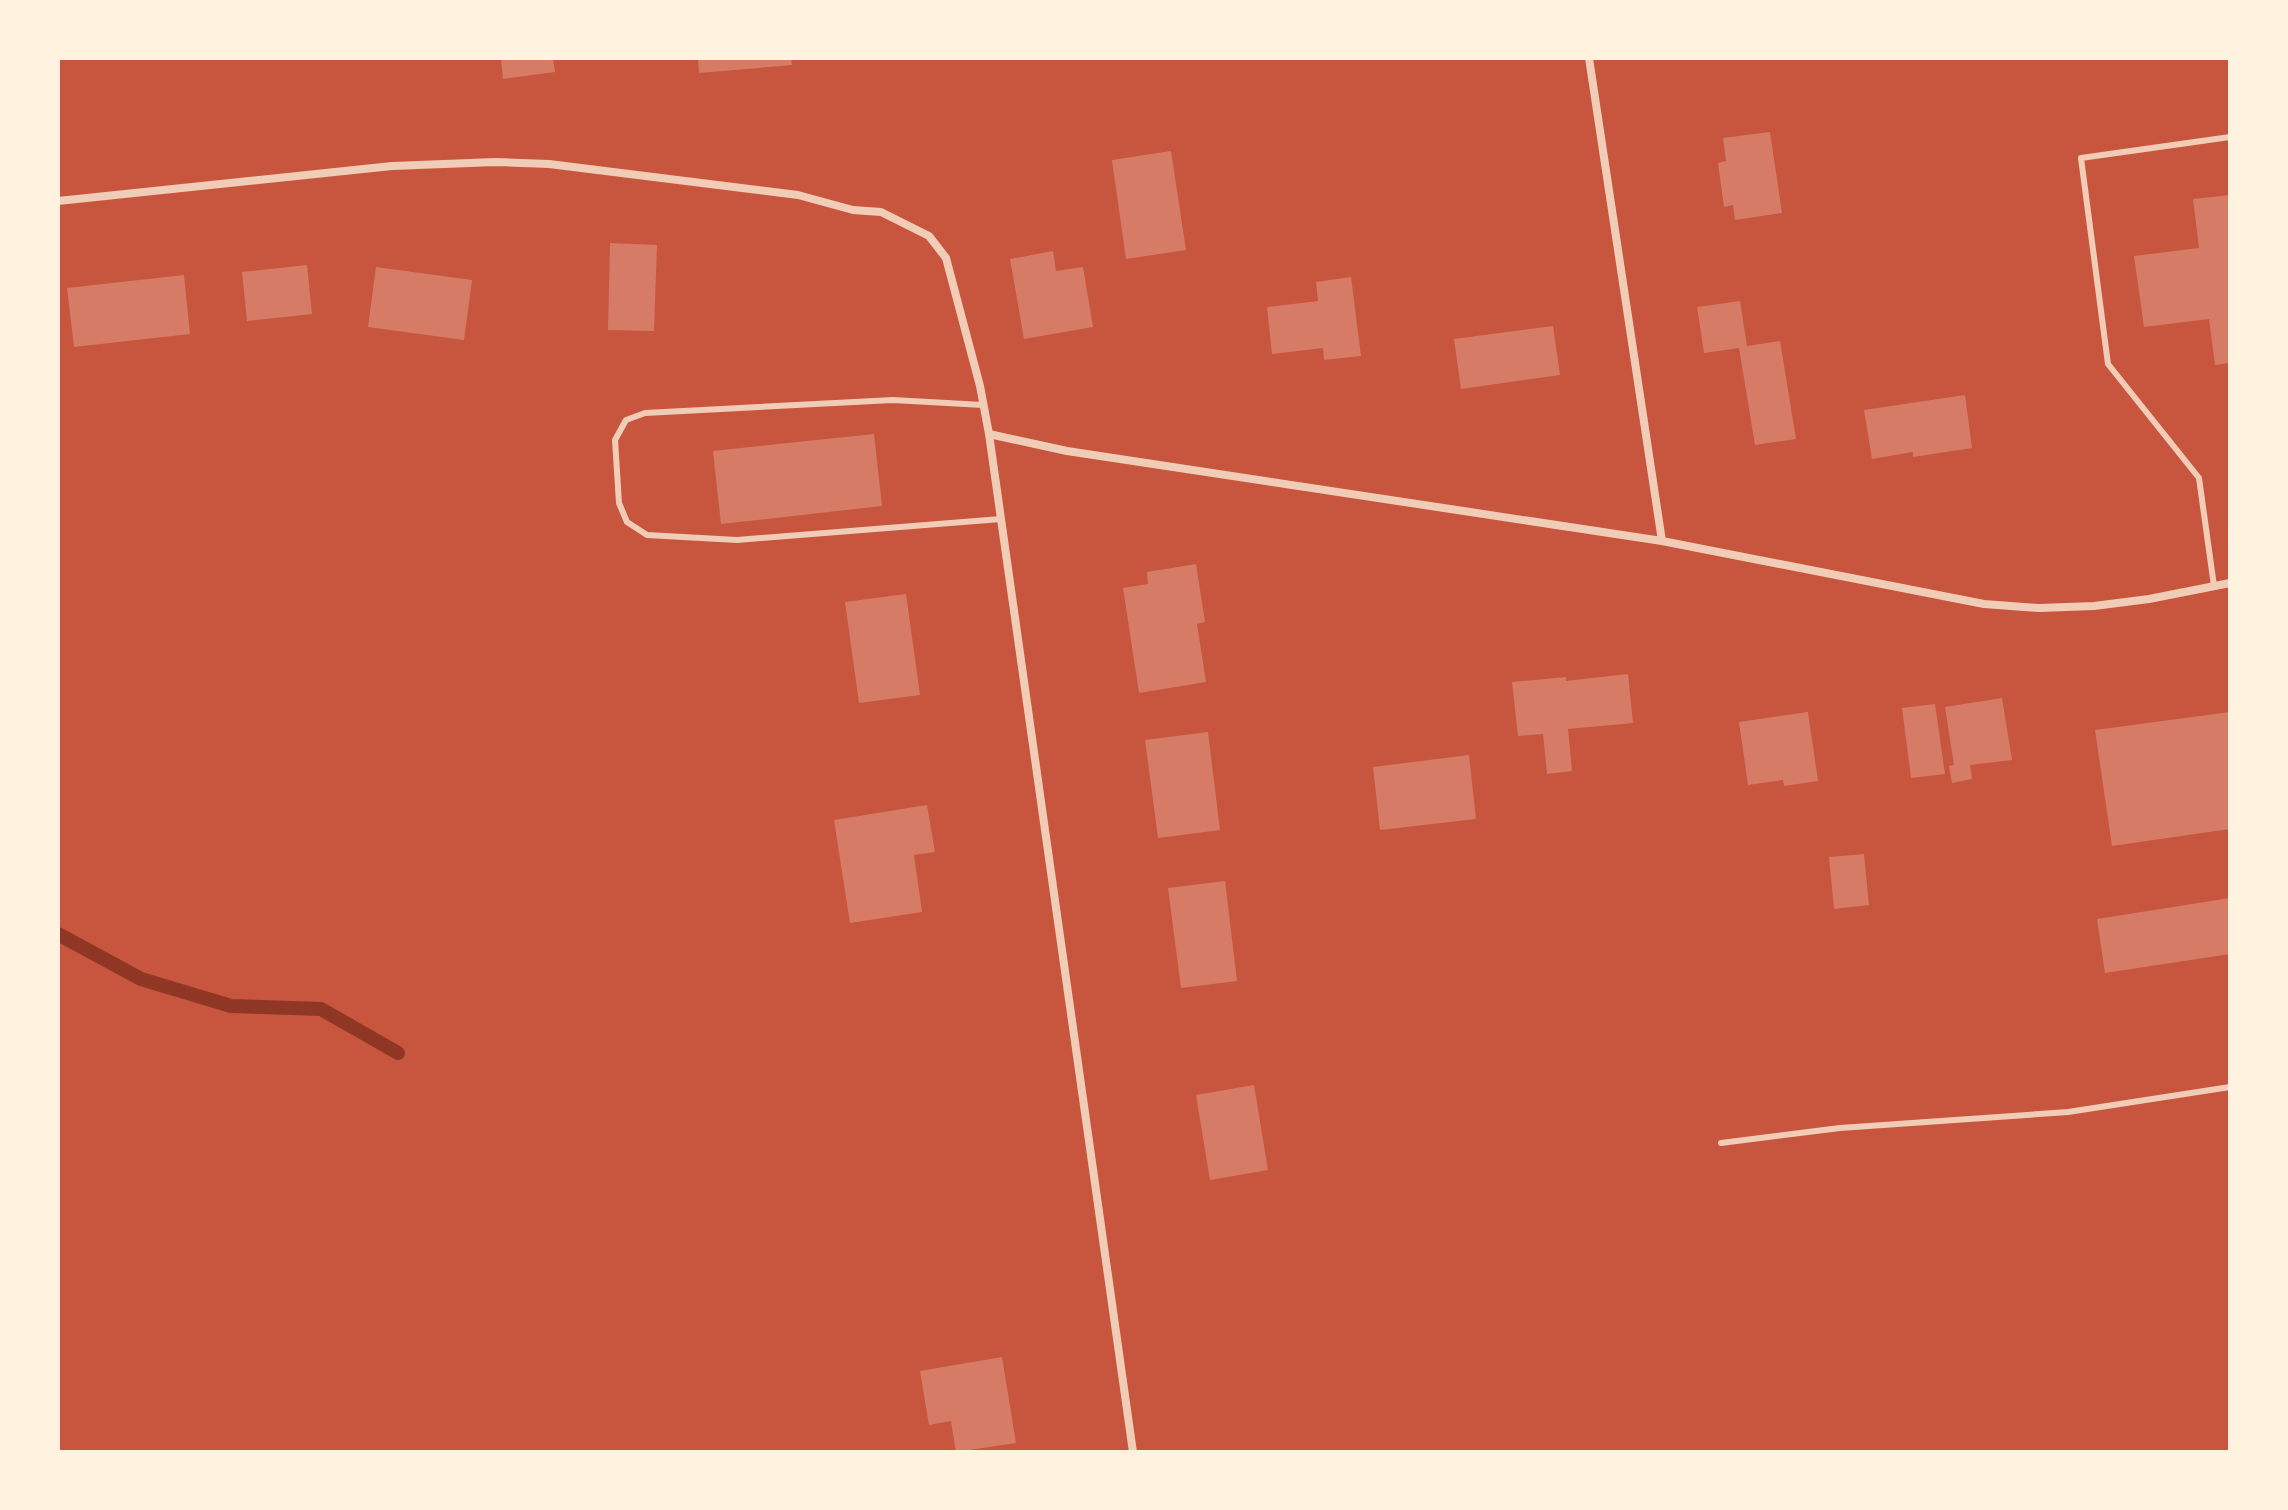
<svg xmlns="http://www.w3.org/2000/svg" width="2288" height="1510" viewBox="0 0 2288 1510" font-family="Lato,sans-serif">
<rect width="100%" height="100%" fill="#c8553d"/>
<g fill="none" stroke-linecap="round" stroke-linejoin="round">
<path stroke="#8f3625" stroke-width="14" d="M58 934 141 979 231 1006 321 1009 398 1053"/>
</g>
<path fill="#d67c66" d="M501 58H553L555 72 503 79Z
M698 58H791L792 65 699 73Z
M1770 132 1782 213 1735 220 1733 205 1724 207 1718 163 1726 161 1723 138Z
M1171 151 1186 250 1126 259 1112 160Z
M2230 195V363L2215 365 2209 319 2144 327 2134 256 2199 248 2193 199Z
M610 243 657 245 654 331 608 330Z
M1053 251 1056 271 1083 267 1093 327 1024 339 1010 259Z
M307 265 312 314 247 321 242 272Z
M376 267 472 280 464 340 368 327Z
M184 275 190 334 74 347 67 288Z
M1351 277 1361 356 1324 360 1323 348 1272 354 1267 307 1318 301 1316 282Z
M1740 301 1747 346 1780 341 1796 439 1755 445 1739 348 1704 353 1697 307Z
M1553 326 1560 375 1461 389 1454 339Z
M1965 395 1972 448 1913 457V452L1872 459 1864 410Z
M874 434 882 506 721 524 713 451Z
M1196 564 1205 622 1197 624 1206 682 1139 693 1123 588 1148 584 1147 572Z
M906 594 920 695 859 703 845 602Z
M1628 674 1633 723 1568 729 1572 771 1547 774 1543 734 1518 736 1512 682 1566 677V681Z
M2002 698 2012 760 1970 765 1972 779 1952 783 1949 766 1954 765 1945 707Z
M1935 704 1945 774 1911 778 1902 708Z
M1808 712 1818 781 1784 786 1783 780 1748 785 1739 722Z
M2230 712V829L2112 846 2095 730Z
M1208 732 1220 830 1158 838 1145 740Z
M1469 755 1476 819 1380 830 1373 767Z
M927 805 935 852 914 855 922 912 850 923 834 820Z
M1864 854 1869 905 1834 909 1829 857Z
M1225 881 1237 981 1181 988 1168 888Z
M2230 898V954L2105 973 2097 919Z
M1254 1085 1268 1170 1210 1180 1196 1095Z
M1002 1357 1016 1443 956 1452 951 1421 929 1425 920 1371Z"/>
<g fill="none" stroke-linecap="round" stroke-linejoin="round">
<path stroke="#f1ccb7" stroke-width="6" d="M983 405 893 400 645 413 626 420 615 440 619 503 627 522 647 535 737 540 1001 519
M2214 586 2199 478 2108 364 2081 158 2230 137
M1721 1143 1840 1128 2068 1112 2230 1087"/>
<path stroke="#f1ccb7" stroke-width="8" d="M1589 58 1662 541
M58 201 392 166 496 162 549 164 798 195 853 210 881 212 929 236 946 258 980 386 989 434 1133 1452
M989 434 1067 451 1662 541 1984 604 2039 608 2094 606 2149 599 2230 583"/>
</g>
<rect width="2288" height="1510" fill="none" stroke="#fff3e0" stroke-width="120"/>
</svg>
